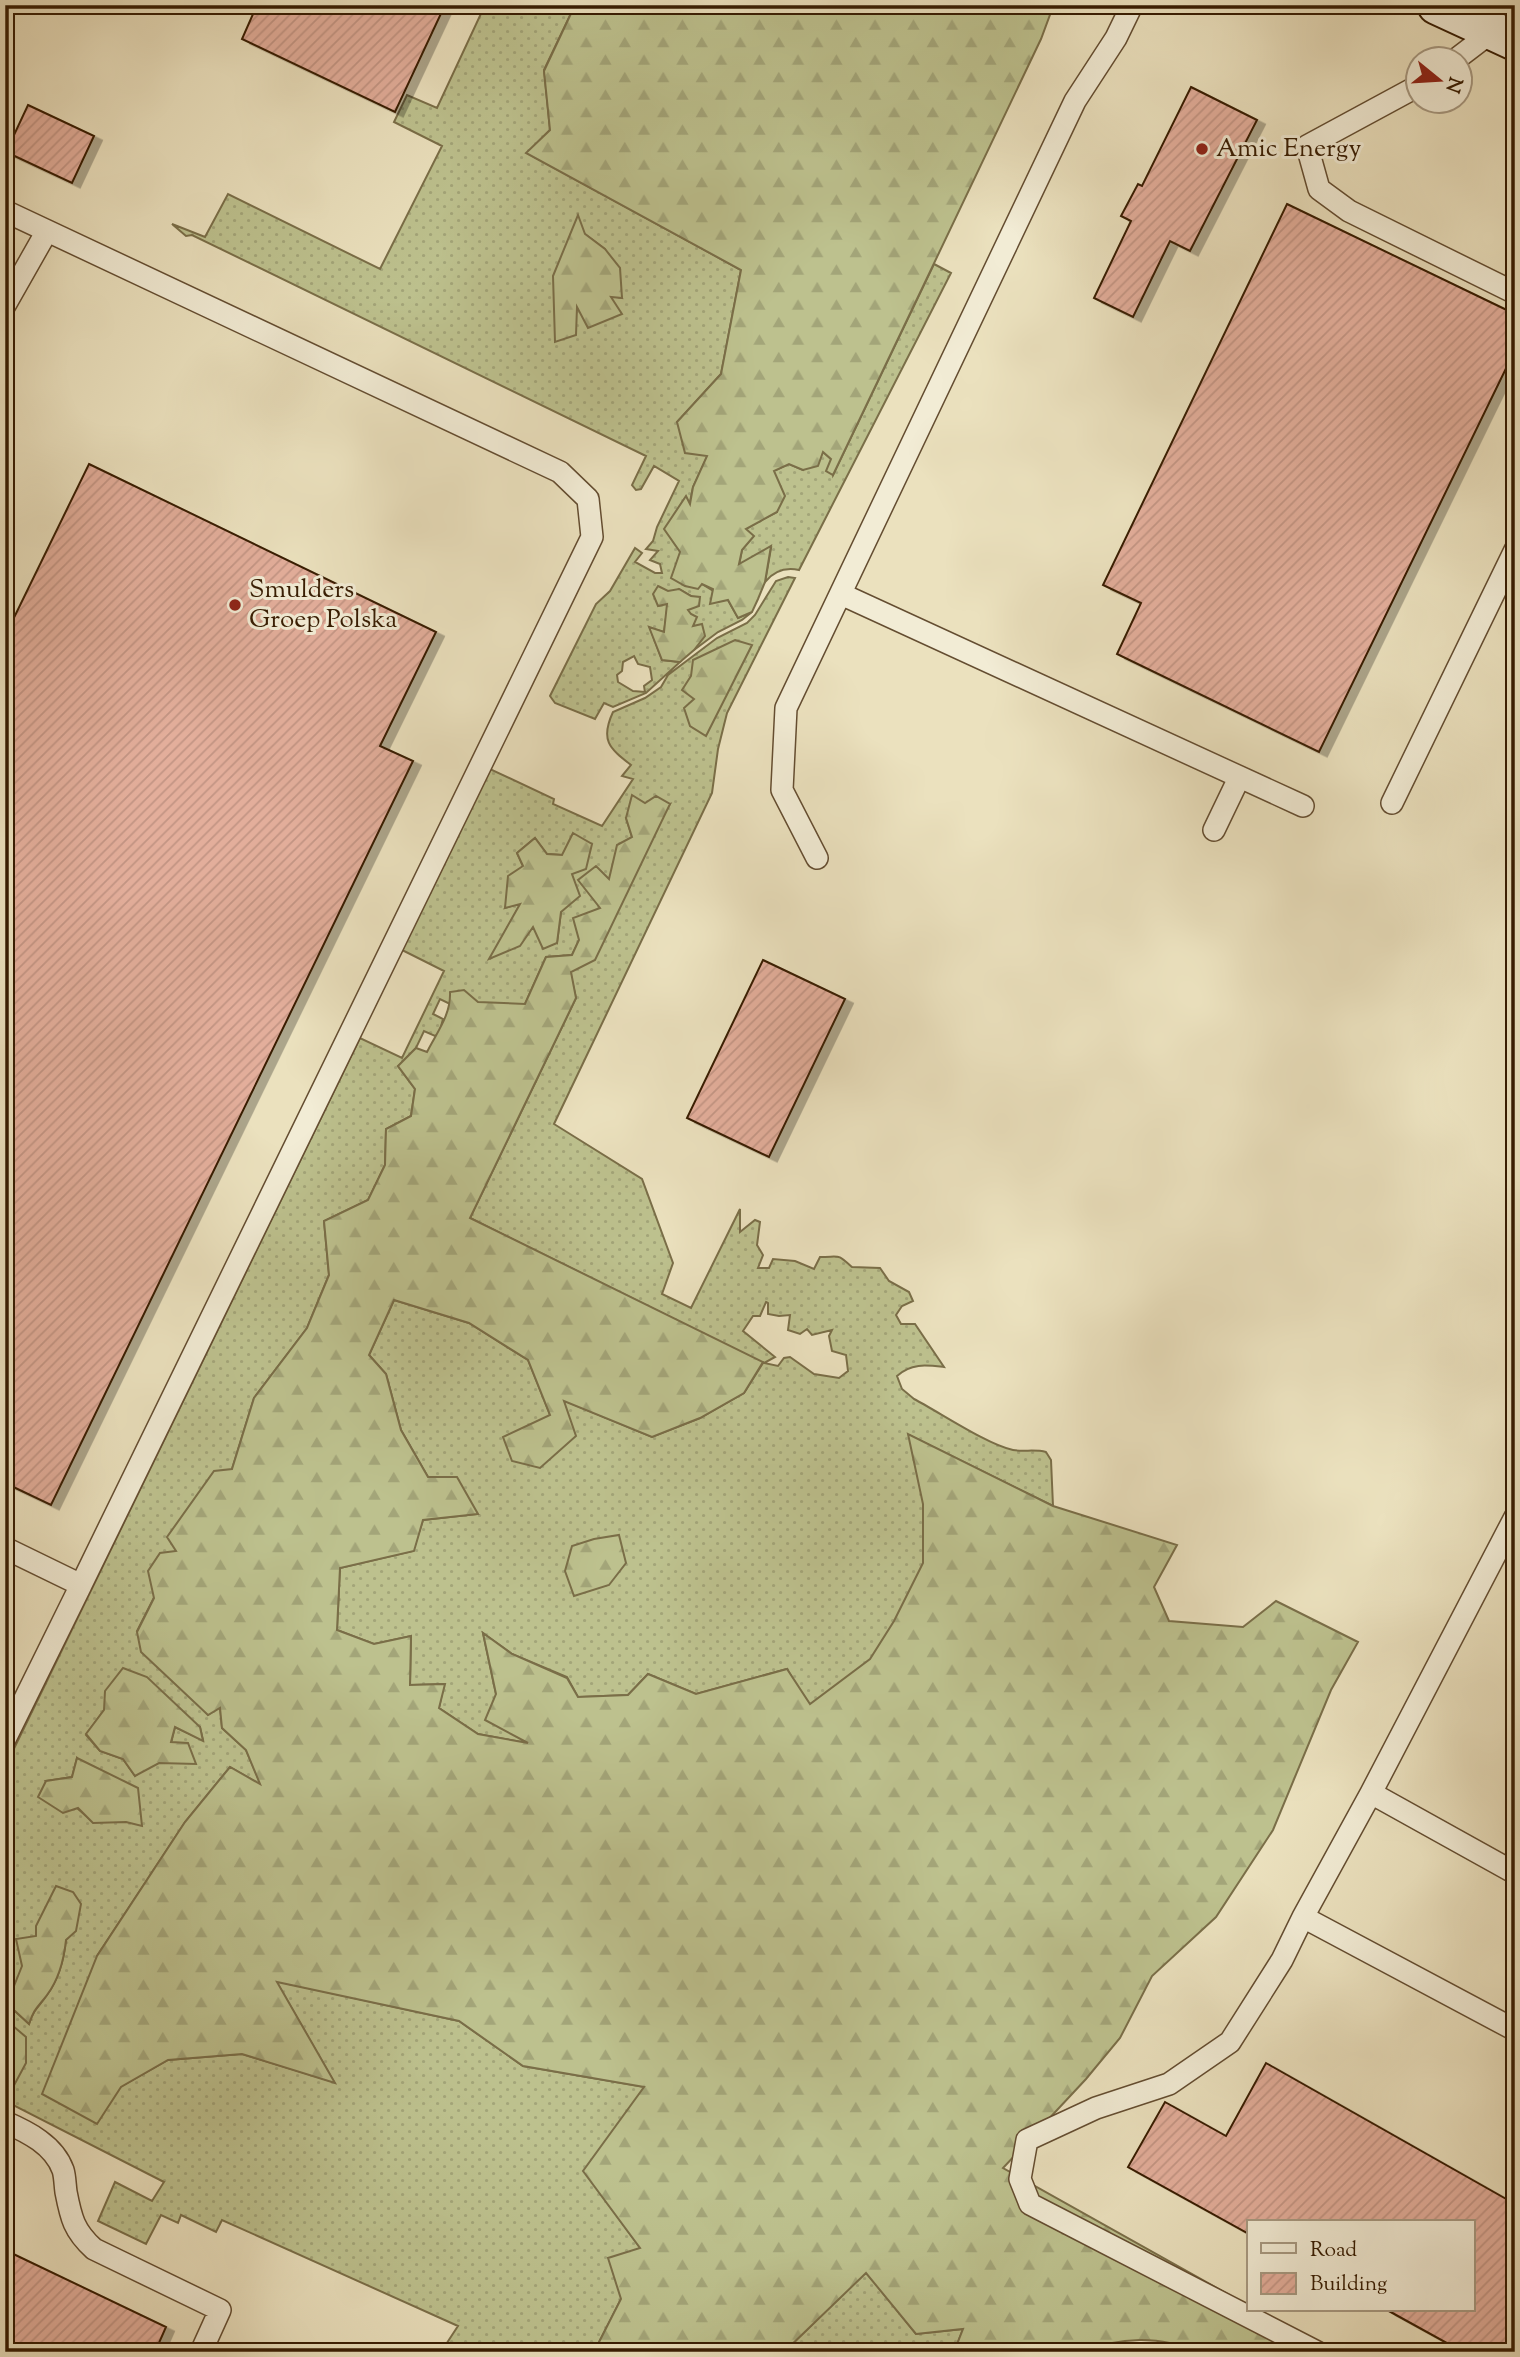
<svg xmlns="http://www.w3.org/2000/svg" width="1520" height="2357" viewBox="0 0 1520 2357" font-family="'Sorts Mill Goudy',serif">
<defs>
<pattern id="grass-dots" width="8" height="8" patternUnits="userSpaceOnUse" patternTransform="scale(1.75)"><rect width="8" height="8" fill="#bdc18e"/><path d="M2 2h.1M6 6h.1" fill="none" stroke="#a3a579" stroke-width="1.8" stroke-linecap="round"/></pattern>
<pattern id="forest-firs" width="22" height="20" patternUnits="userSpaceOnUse" patternTransform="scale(1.75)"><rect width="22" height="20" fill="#bdc18e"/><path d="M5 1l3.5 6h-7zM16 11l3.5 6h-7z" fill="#a3a579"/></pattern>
<pattern id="building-hatch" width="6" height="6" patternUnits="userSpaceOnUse" patternTransform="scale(1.75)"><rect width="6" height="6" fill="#e3ae9b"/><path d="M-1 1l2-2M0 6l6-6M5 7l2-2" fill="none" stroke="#c39584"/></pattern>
<filter id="shadow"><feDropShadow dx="8" dy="4.5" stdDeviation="0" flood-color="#0004"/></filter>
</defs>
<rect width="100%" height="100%" fill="#ebe1be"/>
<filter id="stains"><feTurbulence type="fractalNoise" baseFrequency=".00286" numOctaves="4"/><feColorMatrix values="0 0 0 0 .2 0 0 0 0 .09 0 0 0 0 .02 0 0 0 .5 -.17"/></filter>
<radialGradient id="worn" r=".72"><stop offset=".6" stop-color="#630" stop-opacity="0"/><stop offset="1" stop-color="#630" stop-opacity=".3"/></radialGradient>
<path fill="url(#grass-dots)" stroke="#7a6e48" stroke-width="2" fill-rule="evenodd" d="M485 5H575L544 70 550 130 527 153 741 270 721 374 677 422 708 455 693 487 680 552 702 584 728 600 738 618 752 612 742 620 718 632 694 650 697 644 688 609 691 596 679 589 658 606 668 603 664 632 650 628 662 660 680 662 646 693 613 707 604 703 595 719 555 703 550 696 596 604 610 591 635 548 642 553 635 562 655 573H662L660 564 650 560 658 551 646 549 653 541 657 527 679 481 654 466 641 489 636 490 632 485 646 456 192 235 186 236 172 224 205 237 228 194 380 269 442 146 394 122 407 95 437 108ZM585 234 605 249 622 298 610 296 577 305ZM634 656 638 664 650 667 652 680 644 686 645 692 633 691 618 682 617 675 622 671 623 662Z
M934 264 951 273 799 570C785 567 774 571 765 582L771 548 739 565 742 550 753 536 745 529 777 512 773 471 789 464 803 470 823 452 831 459 833 475Z
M788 577 795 578 727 713 718 749 712 793 554 1124 642 1179 673 1263 662 1294 691 1308 740 1209V1232L755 1220 760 1222 757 1245 763 1255 758 1268H769L773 1259 795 1261 814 1269 820 1257C841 1257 836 1253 852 1267L880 1268 889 1281 909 1292 913 1301 902 1306 896 1315 901 1324H915L944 1367C926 1365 911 1363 897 1376L902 1389 914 1399C939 1412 988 1445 1013 1450 1024 1452 1035 1449 1046 1452L1051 1460 1053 1506 909 1435 964 1479 892 1852 787 1669 696 1694 648 1674 628 1695 578 1697 567 1677 512 1654 483 1633 496 1694 532 1744 478 1734 439 1708 444 1684 410 1685 411 1636 374 1644 337 1630 340 1568 413 1551 423 1520 477 1514 428 1477 401 1430 386 1374 369 1355 394 1300 469 1323 528 1360 550 1415 512 1461 563 1400 652 1437 700 1418 744 1393 763 1363 470 1218 576 998 570 972 670 804 626 818 632 837 609 880 600 908 579 940 572 955 546 957 525 1004H450L440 999 433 1014 443 1019 439 1034 435 1036 424 1031 416 1048 398 1066 415 1089 411 1116 386 1129 385 1165 368 1200 324 1221 329 1275 307 1328 254 1398 232 1469 177 1552 137 1631 208 1715 220 1707 222 1728 246 1750 261 1785 230 1767 185 1822 97 1956 120 2087 168 2060 242 2054 334 2082 276 1981 459 2021 523 2066 645 2087 584 2171 641 2249 621 2299 594 2352H441L458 2326 222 2220 216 2232 181 2215 178 2223 161 2215 146 2244 98 2221 115 2182 152 2201 164 2182 5 2101V2090L11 2091 13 2026 8 2010 15 2011 29 2024C34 2008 39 2007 47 1995 59 1979 64 1959 66 1940L37 1937 12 1991 5 1990V1767L360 1038 402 1058 444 971 402 950 490 769 554 799 553 804 602 826 633 779 622 776 631 765C609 748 600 740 613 712L645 698 661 687 668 675 717 638 747 623 755 615 776 581ZM535 838 547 854 562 855 561 912 557 943 533 926 490 959 521 903 505 908 523 866 517 853ZM766 1302 768 1303V1314L779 1316 790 1315 788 1330 800 1334 807 1329 812 1335 832 1330 829 1336 832 1351 846 1355 848 1371 839 1378 814 1374 790 1357 784 1358 778 1366 764 1363 775 1357 743 1331 753 1316H760ZM104 1710 200 1727 203 1740 175 1727 171 1743 135 1776 123 1759 100 1751 86 1735ZM77 1758 126 1822H93L46 1781 72 1777Z
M866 2272 916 2334 963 2329 954 2352H784Z"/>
<path fill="url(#forest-firs)" stroke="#7a6e48" stroke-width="2" d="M575 5H1035L1051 12 1041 39 833 475 826 471 831 459 823 452 818 466 803 470 789 464 774 471 785 496 777 512 746 529 754 536 742 550 739 564 771 546 765 582 758 599 752 612 738 618 728 600 710 604 713 589 702 584 698 589 685 586 671 578 680 552 664 529 686 496 690 504 693 487 707 456 685 453 677 422 721 374 741 270 526 153 550 130 544 71Z
M578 215 585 234 605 249 620 268 622 298 611 297 622 314 588 328 577 307 576 335 555 342 553 276Z
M658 586 668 591 679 589 691 596 700 597 699 606 688 610 691 614 697 617 693 626 702 624 705 636 694 650 680 662 662 660 649 627 664 632 667 604 658 606 653 594Z
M735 640 752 645 706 736 690 726 684 708 694 699 682 690 691 676 693 660Z
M632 795 645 803 656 796 670 804 595 960 571 972 576 998 470 1218 763 1362 744 1393 700 1418 652 1437 564 1401 576 1436 540 1468 512 1461 503 1437 550 1415 528 1360 469 1323 394 1300 369 1355 386 1374 401 1430 428 1477H457L478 1514 423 1520 414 1551 340 1568 337 1630 374 1644 411 1636 410 1685 445 1684 439 1708 478 1734 528 1743 485 1720 496 1694 483 1633 512 1654 567 1678 578 1697 628 1695 648 1674 696 1694 787 1669 810 1704 870 1659 894 1621 923 1563V1504L908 1434 1053 1506 1177 1545 1154 1587 1169 1621 1243 1627 1276 1601 1358 1642 1331 1690 1273 1830 1216 1917 1152 1976 1120 2038 1086 2079 1003 2168 1331 2352H1194C1162 2335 1117 2337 1085 2352H954L963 2329 916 2334 866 2273 784 2352H594L621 2299 608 2258 640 2248 583 2171 644 2087 523 2066 459 2021 277 1982 335 2083 242 2054 168 2060 121 2087 97 2124 42 2094 97 1956 185 1822 230 1767 260 1784 246 1750 222 1728 220 1708 208 1715 141 1652 137 1632 154 1598 148 1571 160 1553 176 1551 167 1537 214 1471 232 1469 254 1398 307 1328 329 1275 324 1221 368 1200 385 1165 386 1129 411 1116 415 1089 398 1066 416 1048 427 1052C437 1032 451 1015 450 992L464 990 478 1002 525 1004 546 957 572 955 579 940 573 918 600 908 578 880 596 866 609 879 617 845 632 837 626 818Z
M573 833 592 844 586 869 572 874 580 896 561 912 557 943 543 949 533 927 520 946 489 959 520 904 505 908 508 876 523 866 517 853 535 838 547 854 562 855Z
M619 1535 626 1563 609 1585 574 1596 565 1571 572 1546 594 1539Z
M123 1668 147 1677 200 1727 203 1741 175 1727 171 1742 188 1743 196 1764 159 1763 135 1776 123 1759 100 1751 86 1734 104 1710 105 1691Z
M77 1758 138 1788 142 1826 126 1822 93 1823 78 1808 63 1813 38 1797 46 1781 72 1777Z
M56 1886 73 1892 81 1904 76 1931 66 1940C64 1959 59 1979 47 1995 38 2007 34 2008 29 2024L15 2011H8L13 2026 26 2037V2063L11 2091 5 2090V1990L12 1991 22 1966 16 1939 36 1936V1926Z"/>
<path fill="url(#building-hatch)" stroke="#371c02" stroke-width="2" filter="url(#shadow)" d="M257 5H445L395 112 242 39Z
M1191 87 1257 120 1190 251 1170 241 1133 317 1094 298 1131 221 1121 216 1138 184 1142 186Z
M28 105 94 136 72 183 6 152Z
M1287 204 1515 314V350L1319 752 1117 654 1141 603 1103 585Z
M89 464 436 632 380 746 413 761 51 1505 5 1483V636Z
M763 960 845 999 769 1157 687 1118Z
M1266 2063 1515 2204V2352H1463L1387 2310H1473V2222H1249V2234L1128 2167 1165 2102 1226 2136Z
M5 2250 166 2327 155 2352H5Z"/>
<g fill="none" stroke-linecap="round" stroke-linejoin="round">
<defs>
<path id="service" d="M1455 60 1493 31
M1418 86 1307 146 1319 189 1349 211 1515 293
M5 211 560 472 588 499 592 537 81 1585 5 1548
M5 305 47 231
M841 594 1303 806
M1392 803 1515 550
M1214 830 1239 778
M817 858 782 790 786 708 1075 101 1116 38 1132 5
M5 1739 81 1585
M1371 1793 1515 1873
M1303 1917 1515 2030
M5 2122C28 2132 54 2145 63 2170 65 2176 65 2185 66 2192 71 2218 74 2231 94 2249L220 2310 201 2352
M1317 2352 1030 2204 1020 2179 1027 2140 1096 2108 1169 2084 1230 2042 1282 1960 1303 1917 1371 1793 1515 1517"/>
<path id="secondary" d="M1437 5 1515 41"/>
</defs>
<use href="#service" stroke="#644d31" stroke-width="24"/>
<use href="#secondary" stroke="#371c02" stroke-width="42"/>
<use href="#service" stroke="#f2ecd5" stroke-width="21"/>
<use href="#secondary" stroke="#f2ecd5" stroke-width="38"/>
</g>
<g fill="#8f2418" stroke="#f2ecd5" stroke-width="2.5">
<circle cx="1202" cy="149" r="7"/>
<circle cx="235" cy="605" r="7"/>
</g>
<g text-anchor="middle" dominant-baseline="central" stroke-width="6" stroke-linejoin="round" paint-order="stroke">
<g font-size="26" fill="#371c02" stroke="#f2ecd5" text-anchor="start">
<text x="1216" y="149">Amic Energy</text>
<text x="249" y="590">Smulders<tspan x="249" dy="30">Groep Polska</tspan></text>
</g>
</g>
<rect width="1520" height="2357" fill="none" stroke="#ebe1be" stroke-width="28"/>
<rect x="7" y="7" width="1506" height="2343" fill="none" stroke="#371c02" stroke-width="3.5"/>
<rect x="14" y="14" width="1492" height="2329" fill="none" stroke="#371c02" stroke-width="2"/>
<rect x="1247" y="2220" width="228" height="91" fill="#f2ecd5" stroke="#a79981" stroke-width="2"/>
<rect x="1261" y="2243" width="35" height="10" fill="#f2ecd5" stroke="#a79981" stroke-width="2"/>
<text x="1310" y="2256" font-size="21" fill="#371c02">Road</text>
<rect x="1261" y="2273" width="35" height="21" fill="url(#building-hatch)" stroke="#a79981" stroke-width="2"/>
<text x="1310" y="2290" font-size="21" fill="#371c02">Building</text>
<g transform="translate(1439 80) rotate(108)"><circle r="33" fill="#f2ecd5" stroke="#a79981" stroke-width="2"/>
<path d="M0-5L12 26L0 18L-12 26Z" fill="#8f2418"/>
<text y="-10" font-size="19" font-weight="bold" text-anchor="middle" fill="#371c02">N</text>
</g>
<rect width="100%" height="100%" filter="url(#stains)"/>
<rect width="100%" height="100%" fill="url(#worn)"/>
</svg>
